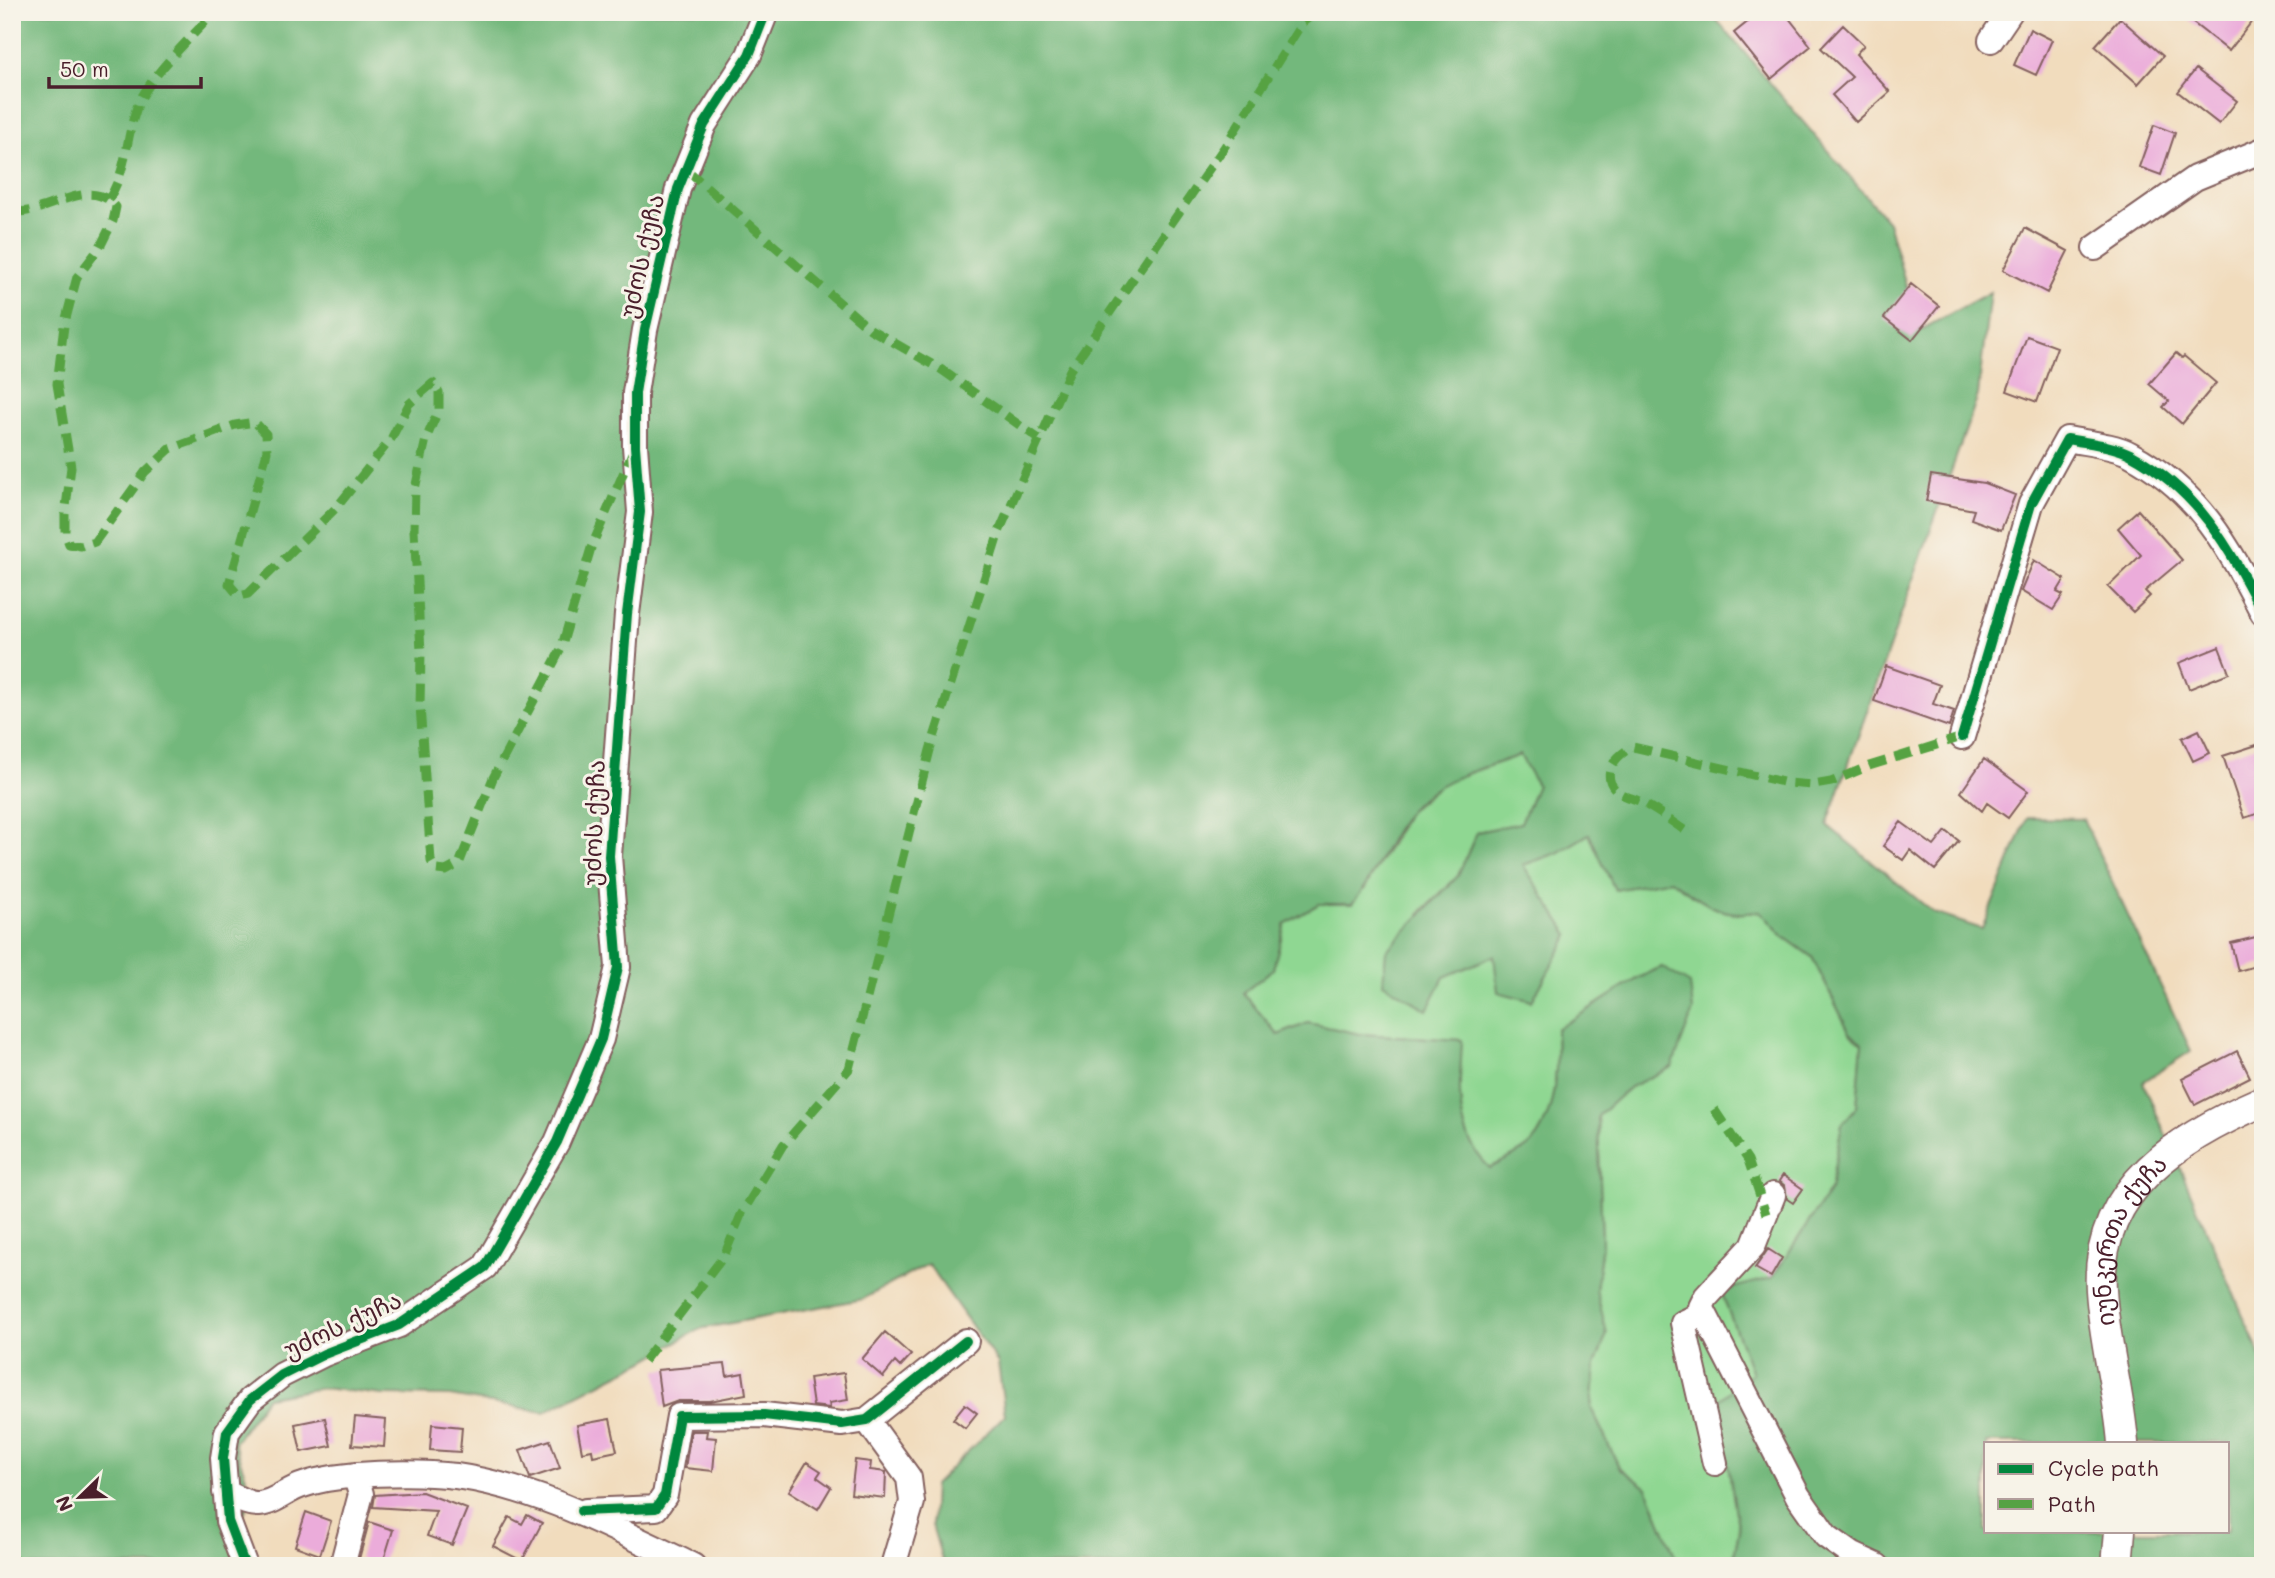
<svg xmlns="http://www.w3.org/2000/svg" width="2275" height="1578" viewBox="0 0 2275 1578" font-family="Mali,'Noto Sans Georgian',sans-serif">
<rect width="100%" height="100%" fill="#f7f3e8"/>
<filter id="ink" filterUnits="userSpaceOnUse"><feTurbulence type="fractalNoise" baseFrequency=".0143" numOctaves="2"/><feDisplacementMap in="SourceGraphic" scale="14" xChannelSelector="R" yChannelSelector="G"/><feConvolveMatrix kernelMatrix="1 2 1 2 8 2 1 2 1" color-interpolation-filters="sRGB"/></filter>
<filter id="wash" filterUnits="userSpaceOnUse"><feTurbulence type="fractalNoise" baseFrequency=".00686" numOctaves="4" result="noise"/><feDisplacementMap in="SourceGraphic" scale="28" xChannelSelector="R" yChannelSelector="G"/><feGaussianBlur stdDeviation="1.57" result="paint"/><feColorMatrix in="noise" values="0 0 0 0 0 0 0 0 0 0 0 0 0 0 0 0 0 1.4 0 .05"/><feComposite in="paint" operator="in"/></filter>
<g filter="url(#wash)">
<rect width="100%" height="100%" fill="#f1dcbd"/>
<path fill="#8fd792" stroke="#6c7b5e" stroke-width="2" d="M1520 755 1538 785 1521 823 1477 832 1458 876 1420 913 1444 977 1494 955 1569 935 1523 865 1557 853 1589 834 1615 890 1671 880C1701 901 1722 920 1760 911L1784 937 1812 957 1850 1033 1862 1043 1857 1107 1842 1124 1830 1190 1772 1278 1721 1292 1752 1373 1714 1404 1724 1441 1739 1531 1732 1566H1679L1647 1488 1619 1467 1591 1408 1595 1365 1607 1334 1596 1290 1602 1244 1598 1116 1630 1087 1672 1067 1662 967C1624 983 1593 1009 1556 1029 1558 1064 1557 1114 1532 1143 1523 1154 1502 1161 1490 1168 1453 1134 1460 1087 1461 1040L1360 1034 1308 1023 1278 1035 1243 993 1273 969 1284 924 1319 904 1364 890 1409 811 1444 782Z"/>
<path fill="#73b87c" stroke="#5e6c54" stroke-width="2" fill-rule="evenodd" d="M12 12H1710L1888 222 1919 331 1990 292 1978 395 1827 825 1934 913 1982 929 2027 818 2083 819 2191 1051 2143 1082 2263 1362V1566H1732L1739 1531 1724 1441 1714 1404 1752 1373 1721 1291 1772 1278 1830 1190 1842 1124 1857 1107 1862 1043 1850 1033 1812 957 1784 937 1760 911C1722 920 1701 901 1671 880L1615 890 1589 834 1557 853 1523 865 1569 935 1532 1001 1498 992 1494 956 1444 977 1427 1010 1383 983 1386 951 1458 876 1477 832 1521 823 1537 785 1520 755C1482 769 1436 778 1409 811 1386 839 1376 876 1352 904H1319L1285 924 1273 969 1243 993 1278 1035 1308 1023 1360 1034 1462 1040C1460 1087 1452 1133 1490 1168 1502 1161 1523 1153 1532 1143 1557 1114 1558 1064 1556 1029 1593 1009 1624 983 1662 967L1690 984 1693 1011 1672 1067 1630 1087 1598 1116 1602 1244 1596 1290 1607 1334 1595 1365 1591 1408 1619 1467 1647 1488 1679 1566H944L932 1525 934 1485 1005 1415 998 1363 928 1264 863 1299 699 1329 644 1361 544 1412 450 1396 383 1395 322 1388 267 1397 234 1443 252 1495 242 1518 255 1566H12ZM1986 1443H2228V1531H1986Z"/>
<g id="blocks">
<path fill="#ebacda" d="M1760 12H1784L1811 46 1771 79 1734 33Z
M2179 12H2259L2229 51Z
M2120 18 2163 56 2138 84 2095 46Z
M1843 25 1864 45 1856 54 1890 92 1856 122 1832 95 1852 77 1821 48Z
M2030 29 2052 40 2036 75 2014 65Z
M2196 69 2237 101 2219 124 2178 92Z
M2154 125 2175 133 2161 175 2139 167Z
M2025 228 2068 251 2047 293 2003 270Z
M1911 284 1939 306 1912 340 1884 318Z
M2027 336 2057 347 2037 402 2007 391Z
M2176 353 2182 358 2184 356 2216 383 2182 424 2163 407 2169 401 2149 384Z
M1931 475 1984 483 2015 495 2001 530 1971 519 1974 510 1926 501Z
M2138 510 2182 560 2145 591 2150 596 2133 612 2108 587 2141 555 2118 528Z
M2034 560 2065 579 2057 592 2063 595 2053 610 2021 591Z
M2219 647 2229 673 2189 689 2179 663Z
M1886 666 1940 685 1933 704 1954 711 1949 727 1874 701Z
M2199 730 2210 753 2193 761 2182 738Z
M2263 743V812L2244 818 2223 756Z
M1984 759 2028 791 2008 818 1987 803 1982 811 1961 792Z
M1901 822 1934 846 1946 831 1959 841 1935 870 1910 850 1903 860 1883 846Z
M2260 936 2263 964 2238 971 2231 943Z
M2237 1051 2250 1077 2195 1105 2182 1079Z
M1783 1175 1803 1189 1793 1203 1787 1199 1785 1186 1779 1181Z
M1768 1249 1782 1258 1771 1277 1755 1268Z
M885 1332 911 1355 900 1367 895 1362 883 1377 862 1359Z
M725 1364 727 1376 743 1373 746 1394 710 1401H678L662 1407 657 1370Z
M844 1373 848 1400 829 1403 830 1408 813 1406 809 1378Z
M965 1404 977 1413 965 1428 953 1419Z
M355 1417 386 1420 384 1447 352 1445Z
M325 1418 331 1446 301 1452 295 1424Z
M610 1419 617 1451 593 1456 592 1450 582 1452 577 1425Z
M432 1424 462 1427 460 1452 430 1450Z
M691 1431H707L706 1437 716 1438 713 1471 685 1468Z
M550 1440 560 1468 530 1478 520 1450Z
M855 1460 871 1462 870 1470 886 1472 885 1498 851 1494Z
M807 1462 821 1471 817 1477 831 1487 818 1509 789 1491Z
M422 1492 467 1509 452 1545 427 1536 436 1511 373 1507 375 1495Z
M306 1512 331 1521 320 1555 295 1546Z
M527 1515 542 1523 522 1561 493 1546 509 1517 522 1524Z
M369 1522 393 1530 382 1566 359 1559Z"/>
</g>
</g>
<g filter="url(#ink)">
<use href="#blocks" fill-opacity="0" stroke="#84615e" stroke-width="2"/>
<g fill="none" stroke-linecap="round" stroke-linejoin="round">
<defs>
<path id="minor" d="M1991 40 2010 12
M2095 248 2195 178 2263 150
M1962 737 2031 504 2067 439C2086 443 2113 445 2130 454 2199 491 2228 546 2263 613
M1773 1195 1753 1246 1706 1297 1701 1307 1798 1496 1826 1536 1853 1555 1877 1566
M1704 1313 1683 1323 1715 1463
M867 1420 909 1478 912 1502 893 1566
M225 1492C236 1497 247 1505 259 1504 275 1503 288 1489 303 1485 341 1472 415 1471 456 1476 541 1488 616 1530 693 1566
M586 1511 656 1508 665 1495 679 1416 764 1415 842 1424 867 1420 966 1341
M245 1566 228 1521 223 1458 227 1432 250 1400 282 1375 324 1354 399 1325 485 1267 557 1142 601 1039 618 967 609 856 627 614 640 512 635 446V393L645 330 678 189 704 125 749 55 766 12
M342 1566 361 1494 355 1475"/>
<g id="major">
<path id="s1" d="M2123 1443C2119 1391 2104 1342 2101 1290 2095 1187 2182 1136 2263 1101"/>
<path d="M2117 1566 2120 1531"/>
</g>
</defs>
<use href="#minor" stroke="#84615e" stroke-width="28"/>
<use href="#major" stroke="#84615e" stroke-width="33"/>
<use href="#minor" stroke="#fff" stroke-width="24"/>
<use href="#major" stroke="#fff" stroke-width="30"/>
<path stroke="#56a243" stroke-width="9" stroke-dasharray="18 9" stroke-linecap="butt" d="M686 169 870 329 942 370 1039 439
M109 199C128 166 125 143 136 110 147 77 191 39 214 12
M12 211C44 218 89 173 116 207L113 221 100 247 77 277 64 326 57 384 71 467 65 515V533L69 544 81 546 95 542 145 472 170 449 235 425 255 422 266 434 267 452 229 584 239 596 248 594 337 507 391 439 409 404 433 383 439 392V409L426 439 415 489 414 530 421 651 420 706 431 861 436 870 446 871 459 864 493 778 561 649 591 548 632 453
M1684 830C1670 820 1656 810 1641 802 1633 798 1622 796 1616 790 1599 774 1618 753 1633 747L1787 783 1814 785 1831 782 1869 766 1962 737
M1714 1109 1748 1160 1766 1214
M644 1361 724 1256 741 1215 783 1145 849 1069 930 750 999 532 1070 370 1225 146 1302 23 1316 12
M12 1559 31 1566"/>
<defs>
<path id="cycleway" d="M1962 737 2031 504 2067 439C2086 443 2113 445 2130 454 2199 491 2228 546 2263 613
M581 1511 656 1508 665 1495 679 1416 764 1415 842 1424 867 1420 966 1341
M245 1566 228 1521 223 1458 227 1432 250 1400 282 1375 324 1354 399 1325 485 1267 557 1142 601 1039 618 967 609 856 627 614 640 512 635 446V393L645 330 678 189 704 125 749 55 766 12"/>
</defs>
<use href="#cycleway" stroke="#f7f3e8" stroke-width="15"/>
<use href="#cycleway" stroke="#00873e" stroke-width="10"/>
</g>
</g>
<g text-anchor="middle" dominant-baseline="central" stroke-width="6" stroke-linejoin="round" paint-order="stroke">
<g font-size="24" fill="#4a1f2b" stroke="#f7f3e8">
<text transform="translate(641 256) rotate(-77)">უძოს ქუჩა</text>
<text transform="translate(593 823) rotate(-88)">უძოს ქუჩა</text>
<text stroke="none"><textPath href="#s1" startOffset="212">იუნკერთა ქუჩა</textPath></text>
<text transform="translate(342 1324) rotate(-25)">უძოს ქუჩა</text>
</g>
</g>
<rect width="2275" height="1578" fill="none" stroke="#f7f3e8" stroke-width="42"/>
<rect x="1984" y="1442" width="245" height="91" fill="#f7f3e8" stroke="#b29e9c" stroke-width="2"/>
<rect x="1998" y="1464" width="35" height="10" fill="#00873e" stroke="#b29e9c" stroke-width="2"/>
<text x="2048" y="1476" font-size="21" fill="#4a1f2b">Cycle path</text>
<rect x="1998" y="1499" width="35" height="10" fill="#56a243" stroke="#b29e9c" stroke-width="2"/>
<text x="2048" y="1512" font-size="21" fill="#4a1f2b">Path</text>
<g transform="translate(80 1497) rotate(247)" stroke="#f7f3e8" stroke-width="5" paint-order="stroke">
<path d="M0-5L12 26L0 18L-12 26Z" fill="#4a1f2b"/>
<text y="-10" font-size="19" font-weight="bold" text-anchor="middle" fill="#4a1f2b">N</text>
</g>
<path d="M49 77v10h152v-10" fill="none" stroke="#4a1f2b" stroke-width="3.5"/>
<text x="60" y="77" font-size="21" fill="#4a1f2b" stroke="#f7f3e8" stroke-width="5" paint-order="stroke">50 m</text>
</svg>
